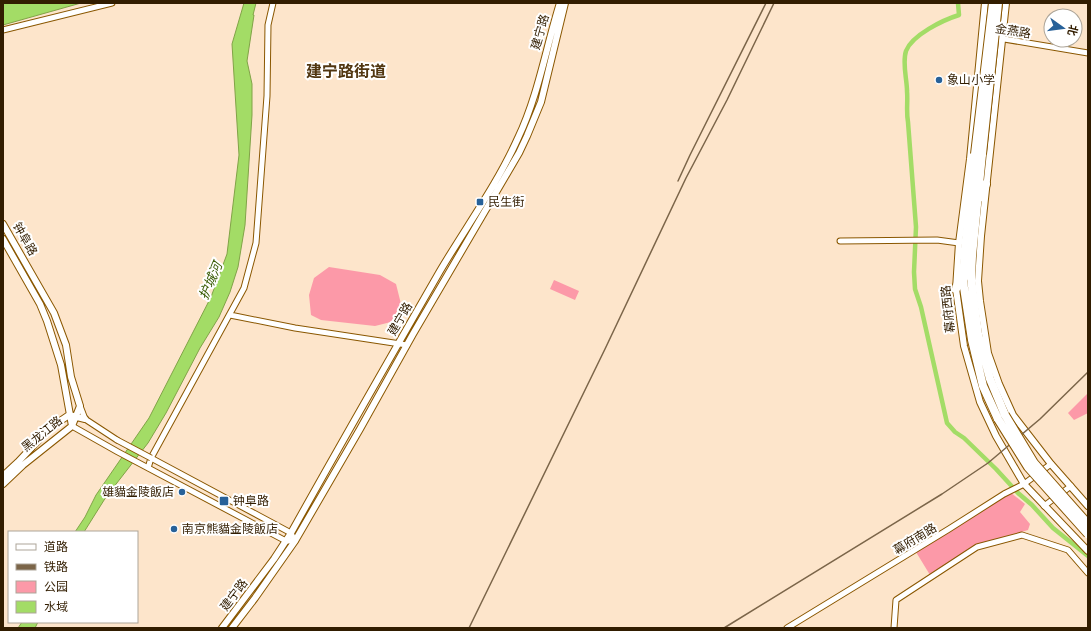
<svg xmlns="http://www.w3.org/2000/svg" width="1091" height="631" viewBox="0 0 1091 631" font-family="'Nunito Sans','Noto Sans SC',sans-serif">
<rect width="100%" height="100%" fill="#fde5cb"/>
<path fill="#fc99a8" d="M329 267 380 275 396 284 401 304 391 322 375 326 321 320 311 315 309 295 314 278Z
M554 280 579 291 575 300 550 289Z
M1088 393V413L1074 420 1068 413Z
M1010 492 1025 504 1020 512 1030 524 1028 530 973 547 930 575 916 552Z"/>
<path fill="#a3dc66" stroke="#81a347" d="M3 3H81L3 25Z
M244 3H256L253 15H254L247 61 252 84V115L245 225 238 267 230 292 219 317 200 348 166 413 148 443 106 497 84 532H75L85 517 96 495 149 418 211 297 227 254 239 155 232 44Z
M22 622H38L35 628H18Z"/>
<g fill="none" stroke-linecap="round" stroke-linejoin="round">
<path stroke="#a3dc66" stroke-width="4.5" d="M958 3 959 15C943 20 912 35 906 51 902 63 907 79 907 91 908 102 906 111 908 122L916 227 914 272 915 289 921 307 947 423 955 432 964 438 996 469 1018 493 1032 505 1053 528 1088 556"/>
<defs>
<path id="minor" d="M3 30 112 3
M998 38 1088 53
M840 241 937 240 959 243
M230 315 295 328 407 345
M80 406 85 419 117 440
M72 426 118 452 286 541H295L291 533 151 458
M148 468 151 458 244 288 256 243 267 96 268 25 273 3
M1044 506 1071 486
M787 628 949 529 1004 494 1024 484 1051 464
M894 628 896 600 977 547 1022 535 1068 550 1088 573"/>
<path id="major" d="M985 3 970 159 959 243 956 289 964 346 980 402 996 436 1024 484 1088 551
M1006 3 981 236 978 281 980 301 988 353 999 384 1013 415 1051 464 1088 506
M3 224 54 313 66 345 71 377 80 406 72 426 23 465 3 484
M3 239 40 304 47 321 61 365 72 426
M3 476 18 462 50 428 69 415 85 419
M222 628 274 559 291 533C340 445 390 358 440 271 466 227 497 185 518 138 538 96 546 48 560 3
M232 628 255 598 295 541 360 429 413 334 519 153 527 136 541 102 565 3"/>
<path id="highway" d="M975 154 965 249 963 281 972 340 983 386 998 419
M982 154 972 256 971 278 978 334 990 379 1005 415
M981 197 986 184
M956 289 961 274"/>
</defs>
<use href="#minor" stroke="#8a5700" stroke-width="7"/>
<use href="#major" stroke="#8a5700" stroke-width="8"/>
<use href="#highway" stroke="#8a5700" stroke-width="10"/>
<use href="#minor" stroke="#fff" stroke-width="5"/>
<use href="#major" stroke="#fff" stroke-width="6"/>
<use href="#highway" stroke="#fff" stroke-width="8"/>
<path stroke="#7b6549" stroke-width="1.5" d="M678 181 690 155 766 3
M469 628 605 349 686 178 727 100 774 3
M724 628 942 494 988 463 1040 419 1088 372"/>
<defs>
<path id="minor-bridge" d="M117 440 151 458"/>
<path id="highway-bridge" d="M975 154 993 3
M982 154 998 3
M1005 415 1034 463 1088 524
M998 419 1028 467 1088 534"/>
</defs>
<use href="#minor-bridge" stroke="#8a5700" stroke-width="7" stroke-linecap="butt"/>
<use href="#highway-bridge" stroke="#8a5700" stroke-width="10" stroke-linecap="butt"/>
<use href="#minor-bridge" stroke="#fff" stroke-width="5"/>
<use href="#highway-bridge" stroke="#fff" stroke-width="8"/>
</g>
<g fill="#276199" stroke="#fff" stroke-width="1.5">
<circle cx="939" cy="80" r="4"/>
<rect x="476" y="198" width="8" height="8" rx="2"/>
<circle cx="182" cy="492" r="4"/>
<rect x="219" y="496" width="10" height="10" rx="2"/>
<circle cx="174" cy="529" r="4"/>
</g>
<g text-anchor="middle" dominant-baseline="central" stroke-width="4" stroke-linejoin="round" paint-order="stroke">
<g font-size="12" fill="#321d00" stroke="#fff">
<text transform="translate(1013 31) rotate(9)">金燕路</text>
<text transform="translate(540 32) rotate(-74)">建宁路</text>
<text transform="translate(25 239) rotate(60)">钟阜路</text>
<text transform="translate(948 309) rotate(-96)">幕府西路</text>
<text transform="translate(400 319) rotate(-60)">建宁路</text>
<text transform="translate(42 434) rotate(-39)">黑龙江路</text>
<text transform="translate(915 539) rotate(-31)">幕府南路</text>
<text transform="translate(234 595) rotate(-53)">建宁路</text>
</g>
<g font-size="12" fill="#321d00" stroke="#fff" text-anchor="start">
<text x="947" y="80">象山小学</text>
<text x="488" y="202">民生街</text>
<text x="174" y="492" text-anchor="end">雄貓金陵飯店</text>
<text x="233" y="501">钟阜路</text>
<text x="182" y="529">南京熊貓金陵飯店</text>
</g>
<g font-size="13" font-style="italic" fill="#3a5c06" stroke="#fff">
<text transform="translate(211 281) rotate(-67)">护城河</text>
</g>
<g font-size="16" font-weight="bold" fill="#513610" stroke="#fff">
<text x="346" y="72">建宁路街道</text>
</g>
</g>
<rect width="1091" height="631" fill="none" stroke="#321d00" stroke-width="8"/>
<rect x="8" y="531" width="130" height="92" fill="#ffffff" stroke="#ada599"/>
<rect x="16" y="544" width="20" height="6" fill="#ffffff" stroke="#ada599"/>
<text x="44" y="551" font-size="12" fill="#321d00">道路</text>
<rect x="16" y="564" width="20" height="6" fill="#7b6549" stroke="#ada599"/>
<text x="44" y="571" font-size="12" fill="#321d00">铁路</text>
<rect x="16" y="581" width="20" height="12" fill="#fc99a8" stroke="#ada599"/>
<text x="44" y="591" font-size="12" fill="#321d00">公园</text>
<rect x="16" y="601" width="20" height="12" fill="#a3dc66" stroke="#ada599"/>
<text x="44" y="611" font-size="12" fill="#321d00">水域</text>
<g transform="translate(1063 28) rotate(104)"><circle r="19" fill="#ffffff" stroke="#ada599"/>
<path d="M0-3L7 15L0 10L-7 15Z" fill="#276199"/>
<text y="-6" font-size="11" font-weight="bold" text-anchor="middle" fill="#321d00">北</text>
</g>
</svg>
